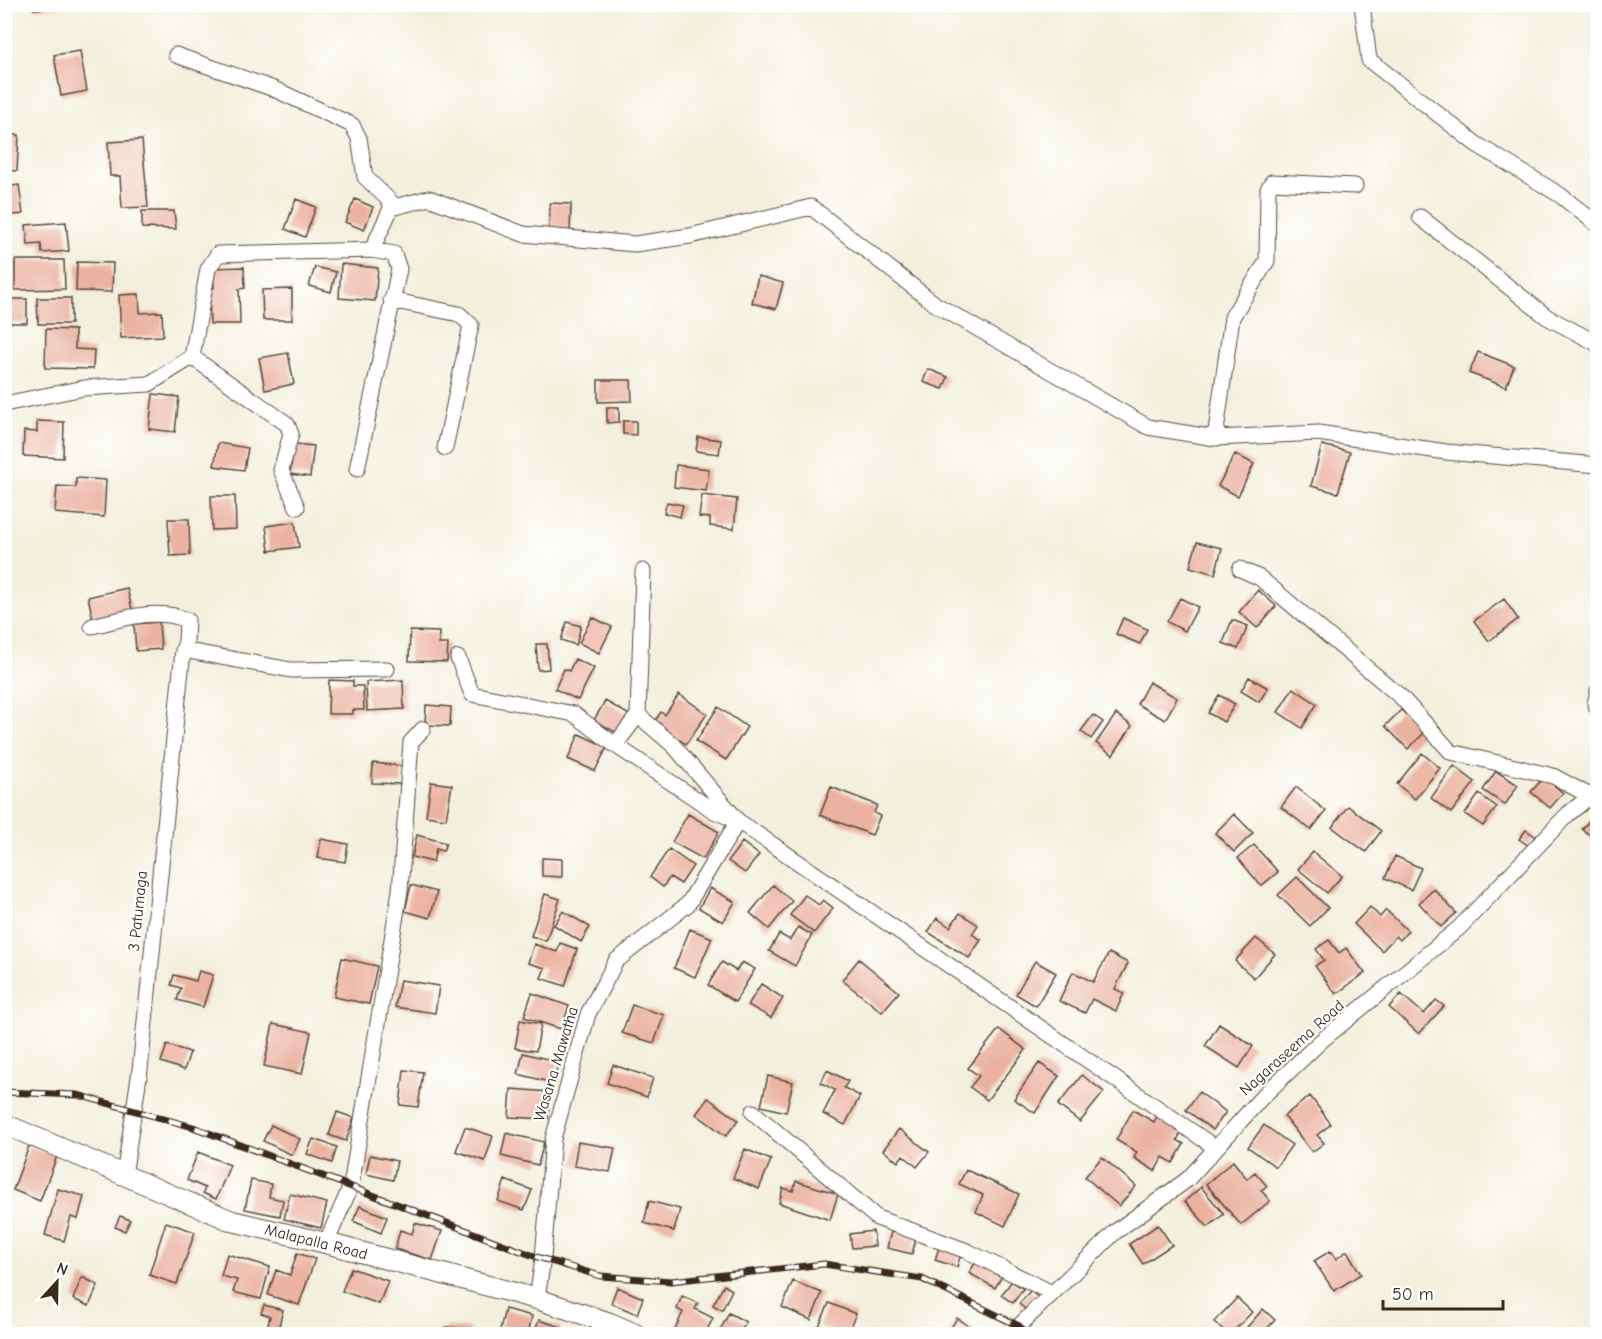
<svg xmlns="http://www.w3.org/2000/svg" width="1602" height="1339" viewBox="0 0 1602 1339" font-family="'Comic Neue',sans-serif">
<rect width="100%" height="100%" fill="#fff"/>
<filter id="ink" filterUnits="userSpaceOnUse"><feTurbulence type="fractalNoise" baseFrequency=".0167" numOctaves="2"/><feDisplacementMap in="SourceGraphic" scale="12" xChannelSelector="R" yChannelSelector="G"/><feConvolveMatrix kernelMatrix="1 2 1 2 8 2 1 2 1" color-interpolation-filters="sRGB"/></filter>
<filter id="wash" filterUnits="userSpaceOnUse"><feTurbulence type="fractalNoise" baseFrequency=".008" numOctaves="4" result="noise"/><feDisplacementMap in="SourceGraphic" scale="24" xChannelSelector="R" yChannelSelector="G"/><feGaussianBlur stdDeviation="1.35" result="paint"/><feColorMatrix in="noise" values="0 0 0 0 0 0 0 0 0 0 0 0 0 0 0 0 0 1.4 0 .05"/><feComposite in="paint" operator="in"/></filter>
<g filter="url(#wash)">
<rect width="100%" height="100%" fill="#f3efdd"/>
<g id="blocks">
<path fill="#ebb2a1" d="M34 4H60V7L34 9Z
M80 51 87 91 61 96 54 55Z
M4 134 19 135 17 171 4 170Z
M142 140 148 207 122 208 120 176H110L108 142Z
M19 185 23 214 4 216V187Z
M296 199 316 207 305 237 285 229Z
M355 199 373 207 364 230 345 222Z
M550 203 571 204 570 233 549 232Z
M142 211H174L176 229 142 228Z
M66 222 69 251 42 253 41 244 28 245 26 225Z
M15 260H64L65 289 15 290Z
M77 262 113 263 112 292 76 291Z
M341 264 378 268 375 301 339 298Z
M244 267 245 288 239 289 240 324H210L209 288H214L213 268Z
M315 267 336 272 331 292 309 286Z
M758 276 783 283 776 309 752 303Z
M292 289V320H263L262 290Z
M139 294 140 313 162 312 163 336 121 338 119 295Z
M37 298H71V324H38Z
M8 299H27V323H8Z
M46 329 75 330V349L94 350 93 369 45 368Z
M1478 352 1514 366 1506 387 1469 373Z
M288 353 294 384 265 390 259 358Z
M928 369 948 377 943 389 923 382Z
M598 380H631L632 401 598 402Z
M153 394 179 397 175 432 149 429Z
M607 407H619V422L607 423Z
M37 421 64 422 63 458 23 456 24 431 37 432Z
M623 421H636V435L623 434Z
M698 437 721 440 719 454 696 451Z
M218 443 248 448 244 470 214 466Z
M294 444 314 446 310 477 290 474Z
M1322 445 1350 452 1338 493 1311 486Z
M1235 454 1254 464 1238 496 1218 486Z
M676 465 709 469 706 491 674 487Z
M76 478 106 480 104 517 55 513 57 486 76 487Z
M702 495 737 499 734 529 710 526V518L699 517Z
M211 496H235L236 529 212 530Z
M667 502 683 505 680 517 664 513Z
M168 519H189L190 555 170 556Z
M295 522 299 547 269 551 266 526Z
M1197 542 1222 548 1215 574 1190 567Z
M127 588 132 609 115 613 94 624 88 597Z
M1258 590 1276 606 1257 628 1239 612Z
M1180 598 1198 607 1185 631 1167 622Z
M1504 599 1518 619 1489 641 1474 621Z
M592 617 612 627 599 653 579 643Z
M1123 618 1147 629 1140 644 1116 634Z
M1232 620 1248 626 1238 649 1223 643Z
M159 622 161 649 136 651 134 624Z
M567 622 581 626 576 645 561 640Z
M410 631 439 632V644H448L447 662 409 661Z
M536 644H547L549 669 538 670Z
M575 659 594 668 578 700 555 689 564 669 569 671Z
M1249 677 1268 688 1259 702 1241 691Z
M329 680 353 681V686H363L364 710H353V714H328Z
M403 680 404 709 367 711 366 682Z
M1149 682 1177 698 1165 720 1137 704Z
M1293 688 1317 704 1302 728 1278 712Z
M679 694 707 714 686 744 654 722 661 712 665 715Z
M1219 695 1235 704 1224 722 1208 713Z
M605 701 633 717 622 736 594 720Z
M426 705 451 707 450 726 425 725Z
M718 707 747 727 726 760 696 741Z
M1401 710 1425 732 1408 749 1385 726Z
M1116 714 1132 726 1113 755 1096 743Z
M1093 715 1103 722 1091 739 1081 731Z
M579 734 607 747 595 771 568 759Z
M1422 753 1440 768 1415 799 1397 784Z
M373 763 403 766 401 784 372 783Z
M1454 766 1475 782 1451 813 1431 798Z
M1496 771 1518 785 1505 805 1483 790Z
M1544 777 1563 793 1550 808 1531 792Z
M431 782 452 785 446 819 426 816Z
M831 787 877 805 874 813 880 816 872 835 820 815Z
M1296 787 1326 811 1311 830 1281 807Z
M1479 794 1497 807 1483 826 1465 814Z
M1348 806 1381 831 1366 852 1332 827Z
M1596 813 1598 814V841L1582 829Z
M688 814 719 832 703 859 672 842Z
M1234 814 1253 833 1234 852 1215 833Z
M1526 830 1535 836 1529 846 1519 839Z
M417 835 446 843 443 851 436 849 433 862 412 857Z
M321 839 348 844 345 862 318 858Z
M742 842 759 855 745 873 728 861Z
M1254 845 1278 872 1261 886 1238 858Z
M669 849 693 866 681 884 670 877 663 887 650 877Z
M1313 852 1342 876 1327 893 1298 869Z
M1395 856 1421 868 1411 890 1385 878Z
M542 858 562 859V877L542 876Z
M1297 877 1328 908 1310 926 1278 895Z
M411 885 437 892 430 918 405 911Z
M773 885 792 901 769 929 750 913Z
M710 888 735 902 723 922 699 908Z
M1434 889 1456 913 1441 927 1419 903Z
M545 894 560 899 546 941 531 936Z
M805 895 819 905 823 900 833 908 814 933 790 915Z
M1370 907 1380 917 1386 910 1408 931 1400 940 1396 936 1382 951 1354 924Z
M563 911 590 927 581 942 554 925Z
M960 913 978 925 972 934 981 940 969 958 928 932 937 918 950 927Z
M798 927 812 935 795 966 769 951 779 934 790 940Z
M690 929 712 938 695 977 674 968Z
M1256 938 1275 954 1254 978 1235 961Z
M1329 940 1339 953 1346 948 1365 973 1336 994 1315 966 1324 960 1316 949Z
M560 943 577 949 565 986 541 978 545 968 528 963 534 944 557 952Z
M1109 953 1128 963 1115 989 1124 993 1116 1011 1092 999 1085 1013 1059 1001 1073 972 1093 982Z
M342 958 377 966 369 1004 334 997Z
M859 959 899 992 882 1012 842 980Z
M1035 961 1056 973 1036 1006 1016 994Z
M722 962 736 971 742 962 755 969 735 1002 708 985Z
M199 971 213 975 203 1007 177 1000 181 988 171 985 174 975 196 981Z
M400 980 439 986 435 1013 395 1007Z
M761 984 783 998 771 1018 748 1005Z
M532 993 569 1006 561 1029 524 1017Z
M1401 994 1424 1014 1436 1000 1444 1006 1419 1034 1389 1007Z
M632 1005 664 1015 654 1043 622 1033Z
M520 1020 541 1024 536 1051 515 1048Z
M273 1024 311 1032 302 1074 264 1066Z
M1219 1024 1253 1046 1239 1068 1205 1046Z
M999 1029 1026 1050 987 1100 970 1087 979 1076 968 1068Z
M167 1045 190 1052 184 1070 161 1062Z
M523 1053 559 1062 553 1083 518 1074Z
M1039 1063 1059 1076 1035 1113 1014 1099Z
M613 1065 653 1078 647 1097 607 1083Z
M404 1070 423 1072 418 1107 400 1105Z
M827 1070 848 1081 844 1088 860 1096 845 1125 823 1114 835 1090 821 1083Z
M1082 1075 1104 1092 1080 1122 1058 1105Z
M768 1076 793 1082 786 1112 761 1106Z
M511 1089 550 1092 548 1119 509 1117Z
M1199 1092 1226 1112 1213 1130 1186 1110Z
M1310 1096 1331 1124 1317 1135 1324 1143 1312 1152 1284 1116Z
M708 1098 738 1120 726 1136 696 1114Z
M1133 1110 1154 1122 1157 1116 1182 1131 1177 1140 1184 1144 1173 1163 1163 1157 1155 1171 1134 1158 1137 1152 1116 1140Z
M337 1112 354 1118 346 1141 329 1135Z
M271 1125 300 1139 292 1155 263 1141Z
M1264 1125 1292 1145 1276 1167 1248 1147Z
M465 1127 493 1136 485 1161 456 1151Z
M899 1129 929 1152 917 1167 903 1155 898 1162 883 1150Z
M506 1133 544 1142 538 1165 501 1156Z
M313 1139 337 1147 332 1163 307 1154Z
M578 1142 615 1148 610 1172 574 1166Z
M29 1146 57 1156 40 1201 13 1190Z
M745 1149 771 1160 759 1189 733 1178Z
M198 1152 230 1165 216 1199 203 1193 205 1188 187 1180Z
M370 1155 397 1161 393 1180 366 1174Z
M1102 1157 1136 1186 1119 1206 1085 1177Z
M1233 1161 1247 1179 1255 1172 1267 1186 1261 1190 1270 1201 1241 1225 1206 1184Z
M966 1170 1019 1194 1005 1226 976 1212 983 1195 959 1184Z
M251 1180 271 1184 269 1197 283 1200 280 1216 245 1209Z
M505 1180 532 1190 524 1210 498 1201Z
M796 1181 838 1194 830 1220 779 1203 783 1188 793 1191Z
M1201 1187 1224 1214 1208 1227 1185 1201Z
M58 1189 84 1196 78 1219 71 1217 64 1241 45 1235Z
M290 1194 327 1203 321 1228 284 1219Z
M649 1201 680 1209 674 1231 644 1223Z
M360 1206 387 1217 381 1233 353 1221Z
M120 1216 130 1220 125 1231 115 1227Z
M166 1222 195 1232 177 1284 149 1275Z
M415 1223 442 1231 432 1260 395 1249 400 1230 412 1234Z
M1158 1225 1172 1245 1143 1264 1129 1244Z
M873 1231 875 1246 852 1248 850 1234Z
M891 1232 916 1238 912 1254 887 1248Z
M939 1248 961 1254 957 1267 935 1260Z
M1330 1251 1336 1259 1347 1251 1361 1274 1334 1291 1314 1261Z
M297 1253 315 1259 299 1305 268 1295 276 1270 290 1275Z
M227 1254 270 1267 261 1299 233 1292 237 1280 221 1276Z
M978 1258 1004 1273 995 1288 969 1273Z
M351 1268 388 1281 379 1304 342 1291Z
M82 1277 98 1285 89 1306 73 1299Z
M793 1281 822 1293 811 1320 782 1307Z
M1012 1281 1023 1289 1013 1303 1001 1295Z
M724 1285 732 1290 722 1310 713 1305Z
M617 1287 643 1298 637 1314 611 1303Z
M1030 1291 1039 1298 1028 1311 1019 1304Z
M682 1296 698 1303 695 1309 713 1318 705 1334H689L675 1329 683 1312 677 1309Z
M1237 1298 1252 1312 1231 1334H1228L1214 1322Z
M829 1303 856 1314 847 1334H840L819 1326Z
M264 1305 283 1310 277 1333 267 1330 270 1316 261 1313Z
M505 1309 532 1316 528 1334H499Z
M1263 1309 1275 1320 1262 1334H1241Z
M729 1313 746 1322 739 1334H718Z
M957 1318 975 1330 972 1334H947Z
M539 1320 561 1327 559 1334H534Z
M446 1327 471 1329 470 1334H445Z"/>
</g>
</g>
<g filter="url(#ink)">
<use href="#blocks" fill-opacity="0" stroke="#57483b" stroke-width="1.5"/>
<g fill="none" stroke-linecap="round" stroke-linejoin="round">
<defs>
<path id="minor" d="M1362 4 1369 60 1476 144 1560 195 1598 225
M176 55 274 89 352 125 359 138 365 177 395 206
M1420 217 1547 317 1598 344
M372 250 391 208 429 198 523 234 635 244 690 236 811 207 935 304 1148 427 1215 438 1318 433 1446 452 1598 465
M391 300 459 314 471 325 445 448
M192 357 208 269 218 254 372 250 394 254 399 269 357 469
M4 404 84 388 149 384 192 357 287 424 291 434 281 470 297 507
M1215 438 1232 317 1267 261 1268 189 1272 182 1355 186
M1240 569 1260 578 1401 697 1451 752 1553 776 1590 796
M92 626C123 619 156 607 187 620L186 642 183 650 140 1070 124 1176
M183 650 291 670 387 669
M458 658 472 694 574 714 615 745 638 715 674 746 738 821 1216 1148
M1598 691 1595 704 1598 710
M638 715 643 571
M753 1112 877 1218 967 1251 1052 1293
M326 1243 351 1186 400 891 411 742 423 729
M537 1299 543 1258 553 1139 588 1014 616 961 688 904 738 821 714 811 615 745
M1015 1334 1019 1326 1115 1232 1188 1179 1263 1096 1321 1041 1459 928 1568 814 1598 790"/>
<path id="tertiary" d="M4 1124 232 1221 326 1243 537 1299 610 1323 635 1334"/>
</defs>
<use href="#minor" stroke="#57483b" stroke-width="17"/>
<use href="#tertiary" stroke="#57483b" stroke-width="22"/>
<use href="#minor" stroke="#fff" stroke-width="15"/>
<use href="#tertiary" stroke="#fff" stroke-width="20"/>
<defs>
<path id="rail" d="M4 1092 78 1095 193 1127 534 1256 600 1276 671 1281 824 1264 922 1279 1019 1326 1027 1334"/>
</defs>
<use href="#rail" stroke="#3b2a1e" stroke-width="7"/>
<use href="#rail" stroke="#fff" stroke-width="4.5" stroke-dasharray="14" stroke-linecap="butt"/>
</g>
</g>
<g text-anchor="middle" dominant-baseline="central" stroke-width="4.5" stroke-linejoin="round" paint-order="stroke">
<g font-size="16" fill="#3b2a1e" stroke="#fff">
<text transform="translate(138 911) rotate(-84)">3 Patumaga</text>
<text transform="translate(1292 1048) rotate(-42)">Nagaraseema Road</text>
<text transform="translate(556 1064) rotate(-73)">Wasana Mawatha</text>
<text transform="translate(316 1242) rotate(14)">Malapalla Road</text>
</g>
</g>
<rect width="1602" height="1339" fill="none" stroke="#fff" stroke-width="24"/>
<g transform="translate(57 1282) rotate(22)" stroke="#ffffff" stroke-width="4.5" paint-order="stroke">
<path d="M0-4.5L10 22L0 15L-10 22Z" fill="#3b2a1e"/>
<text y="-9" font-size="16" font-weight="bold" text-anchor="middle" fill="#3b2a1e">N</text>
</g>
<path d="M1383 1300v9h120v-9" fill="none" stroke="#3b2a1e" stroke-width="3"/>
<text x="1392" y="1300" font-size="18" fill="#3b2a1e" stroke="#ffffff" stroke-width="4.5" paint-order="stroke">50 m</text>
</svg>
